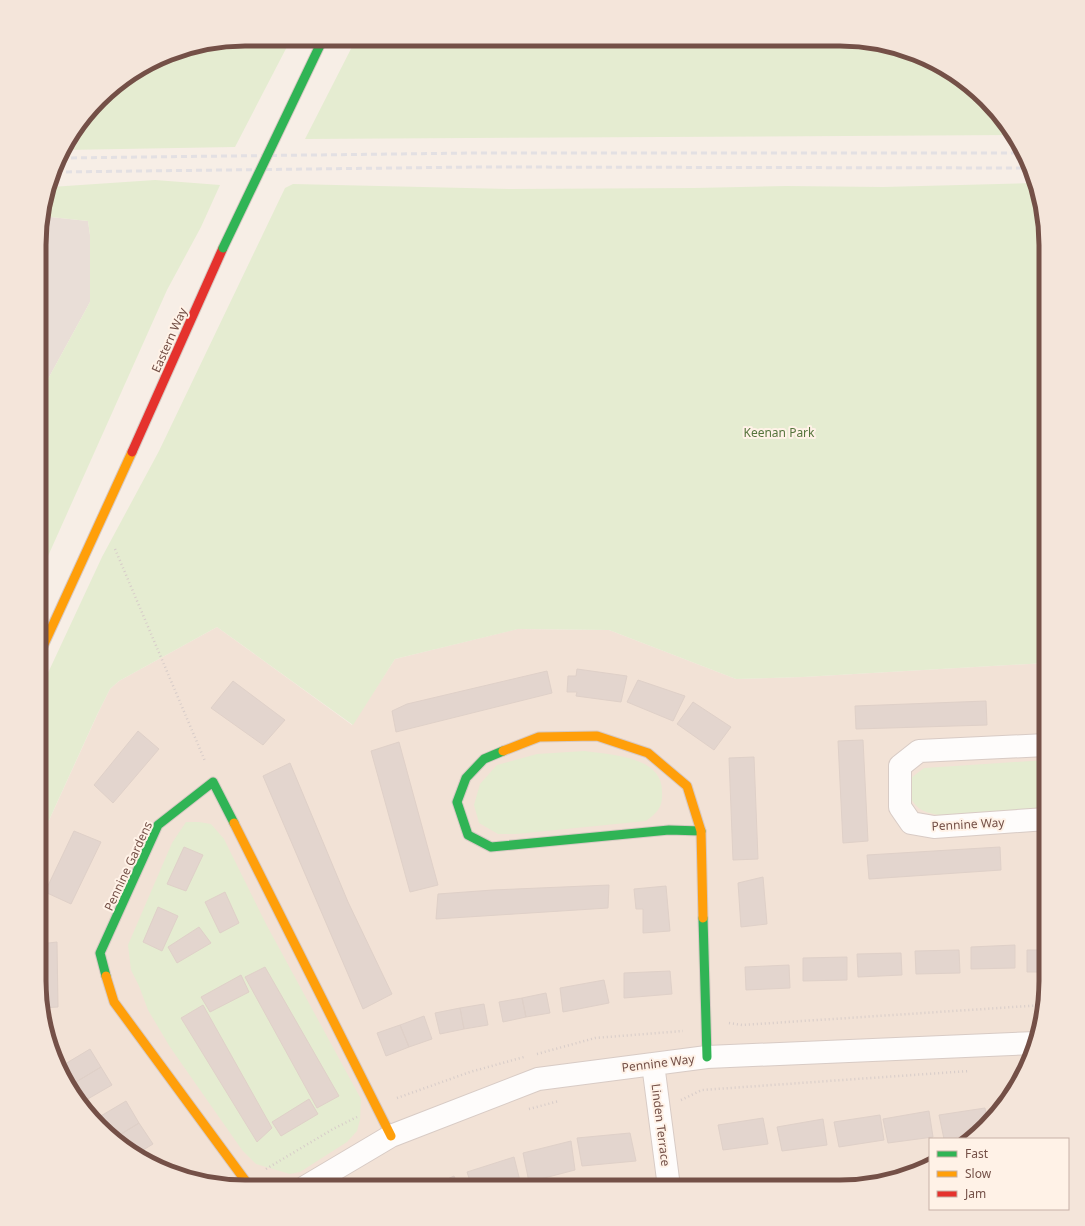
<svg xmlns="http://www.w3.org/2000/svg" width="1085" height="1226" viewBox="0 0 1085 1226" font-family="'Noto Sans',sans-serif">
<rect width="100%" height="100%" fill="#f7eee6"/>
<path fill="#f2e2d6" d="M217 627 352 725 395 659 517 629 609 630 736 679 803 677 1046 663V995L1039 1035 1019 1084 986 1127 971 1139H930V1164L906 1176 854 1187H231L191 1180 142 1160 109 1136 74 1095 50 1047 39 995 40 840 99 711 110 689 119 681Z"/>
<path fill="#e9ded7" d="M41 216 88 221 90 235V302L48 379 40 405Z"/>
<path fill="#e5ecd1" d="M245 39H291L235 147 64 150 66 142 109 90 178 50Z
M356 39 867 41 943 67 986 99 1014 135 305 139Z
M155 180 220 185 201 227 167 290 40 574V403L48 379 90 302V235L88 221 41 216 51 187Z
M1036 183 1046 231V663L803 677 736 679 609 630 518 629 395 659 353 725 217 627 119 681 110 689 97 715 40 840V690L102 557 159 451 285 188 293 184 509 189 694 188 786 186 883 187Z
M585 751C611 755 662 756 662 791 663 807 658 812 646 821L516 834H498L479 823 474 805 480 784 497 765 537 754Z
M1046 760V808L938 815C919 811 915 808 907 790L911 778 924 768Z
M186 822H199L211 824 224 839 266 924 361 1099 360 1120 357 1131 347 1142 300 1172 290 1174 256 1164 242 1150 170 1047 148 1010 139 986 131 970 128 945 172 843Z"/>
<path fill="#e3d5ce" stroke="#dfd0c8" d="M577 669 627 676 621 702 576 696 577 692H567L568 676H576Z
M547 671 552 693 396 732 392 711 407 704Z
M638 680 685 696 673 721 627 702Z
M233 681 285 720 263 745 211 708Z
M986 701 987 725 856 729 855 706Z
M693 702 731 727 714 750 677 724Z
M138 731 159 749 113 803 94 785Z
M863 740 868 841 843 843 838 741Z
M399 742 438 885 410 892 371 751Z
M754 757 758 859 733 860 729 758Z
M290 763 348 902 392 994 363 1009 263 776Z
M74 831 101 842 71 904 45 892Z
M1043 845H1046V875Z
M184 847 203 855 186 891 167 884Z
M1000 847 1001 870 869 879 867 855Z
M763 877 767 924 741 927 738 883Z
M609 885 608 908 436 919 438 894 493 890Z
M666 886 670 931 643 933V909H636L634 889Z
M225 892 239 923 220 933 205 902Z
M158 907 178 916 162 951 143 942Z
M199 927 211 943 177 963 168 947Z
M57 942 58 1007 42 1008 39 995 40 944Z
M1015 945V968L971 969V947Z
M959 950 960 973 916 974 915 951Z
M1027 950H1046V972H1027Z
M901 953 902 975 858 977 857 954Z
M847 957V980L803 981V958Z
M789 965 790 988 746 990 745 967Z
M265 967 339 1096 317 1108 245 977Z
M670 971 672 994 624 998V973Z
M241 975 249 992 210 1012 201 997Z
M604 980 609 1003 563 1012 560 988Z
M546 993 550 1013 526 1017 522 998Z
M522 998 526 1017 503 1022 499 1002Z
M484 1004 488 1025 464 1029 460 1008Z
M203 1005 272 1128 257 1142 181 1018Z
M460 1008 464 1029 440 1034 435 1013Z
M424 1016 432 1039 409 1047 400 1025Z
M400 1025 409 1047 386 1056 377 1033Z
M90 1049 101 1067 76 1082 65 1064Z
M101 1067 112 1085 86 1100 76 1082Z
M309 1099 318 1114 281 1136 272 1122Z
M126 1101 139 1123 113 1139 99 1117Z
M985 1108 988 1124 975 1135 944 1139 939 1115Z
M929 1111 933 1137 888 1143 883 1119Z
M880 1115 884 1140 839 1147 834 1122Z
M763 1118 768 1144 723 1150 718 1125Z
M823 1119 827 1145 782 1151 777 1127Z
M139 1123 153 1144 135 1155 113 1139Z
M630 1133 636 1161 582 1166 577 1138Z
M571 1141 575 1170 529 1182 523 1153Z
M514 1157 521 1185 516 1187H472L467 1172Z
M454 1176 459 1187H430Z"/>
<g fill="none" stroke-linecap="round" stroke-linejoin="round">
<defs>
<path id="street" d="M1046 745 919 751 900 766V807L911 823 934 827 1046 819
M653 1064 669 1187
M305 1187 391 1136 538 1079 707 1057 1036 1043"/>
<path id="fast" d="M503 751 484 759 466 778 457 802 468 835 491 847 669 830 701 831
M703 918 707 1057
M106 976 100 953 158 825 213 782 234 823"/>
<path id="slow" d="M40 653 132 452
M503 751 539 737 597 736 648 753 687 786 701 831 703 918
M234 823 391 1136
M106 976 114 1002 250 1187"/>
<path id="jam" d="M132 452 223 248"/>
</defs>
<use href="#street" stroke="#d8cbc5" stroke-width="24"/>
<use href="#fast" stroke="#d7c9c3" stroke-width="11"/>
<use href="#slow" stroke="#d7c9c3" stroke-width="11"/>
<use href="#jam" stroke="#d7c9c3" stroke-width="11"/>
<path stroke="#d7ccc9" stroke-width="2.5" stroke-dasharray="1 3" stroke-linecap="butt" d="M115 549 205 761
M729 1023 742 1025 1044 1005
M537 1054 595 1038 683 1031
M397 1098 470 1072 524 1057
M681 1100 702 1090 969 1071
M529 1109 559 1101
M266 1169 333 1129 357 1117"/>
<use href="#street" stroke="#fefcfb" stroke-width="22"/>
<use href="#fast" stroke="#30b455" stroke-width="9"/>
<use href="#slow" stroke="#ff9f0a" stroke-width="9"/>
<use href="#jam" stroke="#e5322d" stroke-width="9"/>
<path stroke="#e3e0e3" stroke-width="3" stroke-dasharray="6 4" stroke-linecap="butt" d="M61 158 477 153H1023
M56 172 477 167 1030 168"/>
<defs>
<path id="fast-bridge" d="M223 248 323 39"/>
</defs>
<use href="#fast-bridge" stroke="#d7c9c3" stroke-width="11" stroke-linecap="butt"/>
<use href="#fast-bridge" stroke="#30b455" stroke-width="9"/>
</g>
<g text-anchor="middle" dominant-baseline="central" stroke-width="4" stroke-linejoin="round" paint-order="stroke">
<g font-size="12" fill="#745047" stroke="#fff2e7">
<text transform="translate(169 340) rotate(-66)">Eastern Way</text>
<text transform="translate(968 824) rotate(-3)">Pennine Way</text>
<text transform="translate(128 866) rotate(-65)">Pennine Gardens</text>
<text transform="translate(658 1063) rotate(-7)">Pennine Way</text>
<text transform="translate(661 1125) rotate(83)">Linden Terrace</text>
</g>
<g font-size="12" fill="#55743c" stroke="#fff2e7">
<text x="779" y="432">Keenan Park</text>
</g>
</g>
<path d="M0 0H1085V1226H0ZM245 46H840A199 199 0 0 1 1039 245V981A199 199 0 0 1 840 1180H245A199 199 0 0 1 46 981V245A199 199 0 0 1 245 46Z" fill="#f4e5da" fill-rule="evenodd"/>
<path fill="none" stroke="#745047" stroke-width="5" d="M245 46H840A199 199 0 0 1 1039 245V981A199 199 0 0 1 840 1180H245A199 199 0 0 1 46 981V245A199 199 0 0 1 245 46Z"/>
<rect x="929" y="1138" width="140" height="72" fill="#fff2e7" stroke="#c7b1a7"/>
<rect x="937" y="1151" width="20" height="6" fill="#30b455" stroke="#c7b1a7"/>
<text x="965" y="1158" font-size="12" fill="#745047">Fast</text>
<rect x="937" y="1171" width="20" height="6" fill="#ff9f0a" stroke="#c7b1a7"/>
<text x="965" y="1178" font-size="12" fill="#745047">Slow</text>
<rect x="937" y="1191" width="20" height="6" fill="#e5322d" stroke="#c7b1a7"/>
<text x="965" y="1198" font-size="12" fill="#745047">Jam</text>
</svg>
